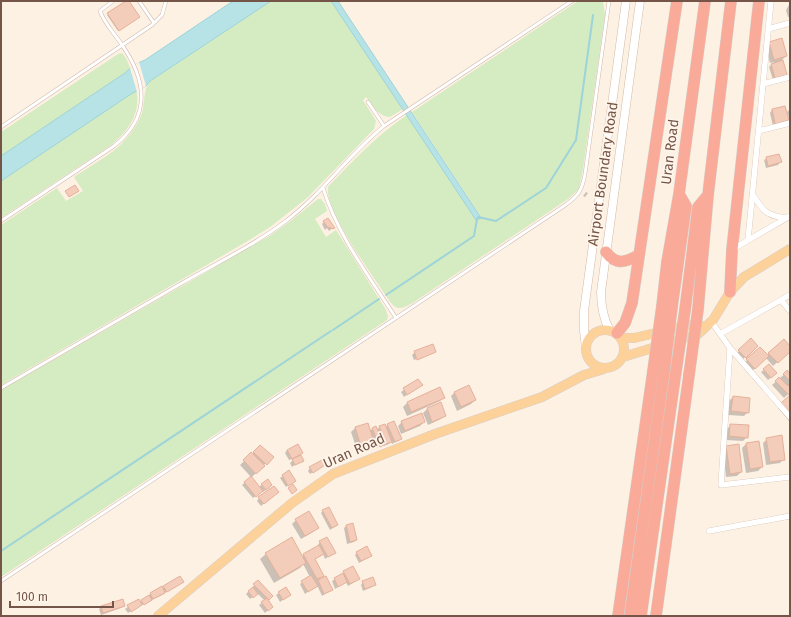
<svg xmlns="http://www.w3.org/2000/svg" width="791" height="617" viewBox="0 0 791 617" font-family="'Fira Sans',sans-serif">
<rect width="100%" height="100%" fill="#fdf1e3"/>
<path fill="#d5ebc1" d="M271 1H331L403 109 390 117C377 116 373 105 366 97L363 100 376 121 374 129 307 198 270 227 251 239 1 385V225L57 188 66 201 83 191 74 177C101 159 130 146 142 113 145 103 143 89 150 81Z
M578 1H603L605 15 583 169 579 189 568 199 411 304C403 308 398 311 391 303 377 282 324 210 328 187 353 161 377 135 407 115L476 219H478L481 217 412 112Z
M122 53C128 59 130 68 132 76 134 82 136 88 137 94 140 116 125 135 108 147L1 218V132L118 54Z
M318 199H321L325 204 327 211 315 219 326 237 336 230 386 310 388 317 387 320 1 577V390L271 235 292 220Z"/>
<path fill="#b7e3e7" stroke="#9dd4d9" d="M233 1H271L150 81 146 86 131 94 1 181V156L125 73C131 67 137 63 145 60Z
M331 1H338L481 218 476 220Z"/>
<path fill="#fdf1e3" d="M139 62 146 86 137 92 130 68Z"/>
<path fill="#0003" d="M128 1 137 18 118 31 107 15Z
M789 1H790V17H788L786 10 789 5Z
M770 42 786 56 779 63 786 75 773 80 769 67 774 62 770 63 766 46Z
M790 109V120L787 112Z
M772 110 787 120 785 123 773 126 770 113Z
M767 158 780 162 778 165 766 168 764 160Z
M586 192 588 193 585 197 583 196Z
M324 222 334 227 329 231 327 228 325 230 322 224Z
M751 339 757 346 743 359 737 353Z
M783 340 790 347V351L773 366 766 358 751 372 743 364 760 348 767 355Z
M415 352H435L414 360 412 355Z
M764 370 773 376 768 380 761 372Z
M787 372 790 375V392L784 398 772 385Z
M418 380 421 385 404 397 401 392Z
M440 388 444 397 440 401 407 416 403 407 407 403Z
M455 392 475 400 471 404 457 411 451 396Z
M790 396V420L789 421 778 408Z
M733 397 748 412 744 416 728 415 729 401Z
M440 404 445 415 441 419 428 425 423 413 427 409Z
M402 422H424L420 426 401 434 398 426Z
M384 425 385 427 388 425 401 439 392 444 391 441 389 444 384 446 383 444 377 448 375 444 370 449 358 453 351 432 355 428 369 432 372 429 376 427 377 429Z
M731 425 747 437 743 441 726 440 727 429Z
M767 439 784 459 780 463 766 465 763 443Z
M746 444 762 467 758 471 746 473 742 448Z
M260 446 272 457 251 478 259 487 267 481 269 488 263 492 262 491 253 498 242 485 251 477 240 465Z
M727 447 741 472 737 476 726 477 723 451Z
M287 450 301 453 296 458 303 460 292 467 290 463 295 458 289 460 285 453Z
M321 467 310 474 308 471 310 468Z
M289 472 294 481 286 487 280 478Z
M275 494 261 506 257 501 259 498Z
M323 511 337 525 330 530 321 513Z
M296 520 317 528 313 532 301 539 292 524Z
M346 526 356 540 354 542 347 544 344 528Z
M320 542 334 553 325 559 323 554 314 560 323 575 318 581 326 577 331 590 322 596 317 585 305 594 300 584 310 577 303 564 300 568 274 583 260 559 266 554 302 556 318 546V545Z
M357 553 371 556 359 563 355 555Z
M344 572 359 579 348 586 346 582 335 589 332 581 342 575Z
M258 581 272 596 267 600 269 609 265 613 259 605 265 601 257 593 250 599 246 594Z
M182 582 162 595 142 605V604L128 613 125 609 138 600 140 602 148 597 150 594 161 588 162 589 164 587Z
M363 582 375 585 372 587 363 591 361 585Z
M279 593 290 595 280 602 276 595Z
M124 606 121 608 101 615 99 609 102 607Z"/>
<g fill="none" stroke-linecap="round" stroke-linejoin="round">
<path stroke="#9dd4d9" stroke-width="2" d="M478 217 496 221 546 188 576 140 593 15
M386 295 474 236 477 219
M333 330 379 299
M1 551 331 331"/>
</g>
<path fill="#f3ccba" stroke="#e6b19a" d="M126 1H129L140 17 119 31 107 13Z
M782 38 787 56 774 60 769 42Z
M783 60 787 75 775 78 771 64Z
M785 106 789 120 775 124 772 109Z
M779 154 782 162 768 166 766 157Z
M75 185 79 191 69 197 65 191Z
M328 218 335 228 332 229 330 227 328 228 323 221Z
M751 338 758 346 746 358 738 350Z
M784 339 790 346V352L778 363 768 353Z
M433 344 436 352 417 360 414 351Z
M760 347 769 356 755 369 746 359Z
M769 364 777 373 771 378 763 369Z
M787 370 790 374V381L783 374Z
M779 377 788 386 790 384V393L789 395 775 381Z
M418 379 423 385 407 395 403 388Z
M469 385 476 400 461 407 454 392Z
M440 387 445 398 411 412 407 402Z
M790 395V413L781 403Z
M733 396 750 398 749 413 731 411Z
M441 402 446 416 432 422 427 408Z
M422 413 425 422 405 431 401 421Z
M394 421 402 439 395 442 387 424Z
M368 423 375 445 362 450 355 427Z
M385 424 392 442 386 444 379 426Z
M730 424 749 425 748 438 729 436Z
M376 426 384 445 380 447 372 428Z
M782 435 785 460 770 462 766 438Z
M759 441 763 467 750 469 746 443Z
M298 444 303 453 292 459 287 450Z
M739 444 742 472 730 474 726 446Z
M260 445 274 457 267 465 253 452Z
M251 452 265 466 256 474 243 460Z
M301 455 304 461 295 465 292 459Z
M322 460 325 465 313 473 309 467Z
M289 470 296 481 288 486 282 475Z
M251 476 263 491 256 497 244 482Z
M268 479 272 485 266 490 261 484Z
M293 484 297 490 292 494 288 488Z
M274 486 279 492 264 504 258 497Z
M329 507 338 525 332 528 322 510Z
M309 511 319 528 305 536 295 519Z
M353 523 357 540 350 542 346 525Z
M292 537 306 563 280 578 265 553Z
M327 537 336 553 328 557 319 541Z
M319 545 324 554 315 559 324 576 317 579 303 554Z
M367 546 372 556 361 561 356 552Z
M353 566 360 579 350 584 343 571Z
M343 573 347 582 338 587 334 578Z
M311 575 318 586 308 592 301 581Z
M180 576 184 582 167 592 163 586Z
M326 576 333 590 324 594 318 580Z
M373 577 376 585 365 589 362 581Z
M258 580 273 596 269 600 253 584Z
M162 586 165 593 153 599 150 593Z
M253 587 258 594 253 598 248 591Z
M286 587 291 595 283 600 278 592Z
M149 595 152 600 144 605 141 600Z
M267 598 273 607 268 611 261 602Z
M123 599 125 606 103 613 101 606Z
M139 599 142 605 131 612 127 605Z"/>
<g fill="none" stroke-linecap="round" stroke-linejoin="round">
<defs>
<path id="lane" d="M139 1 154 23
M368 102 384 126
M1 127 152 25 162 15 166 1
M323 188C338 236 369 276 396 318
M1 221 114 146C151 117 147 81 122 45 115 34 104 23 100 11L113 1
M1 388C61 353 121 318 182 283 217 263 254 245 286 221 323 193 348 155 384 126L572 1
M1 581 564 206C578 196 582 191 585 174L609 1"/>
<path id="street" d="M768 29 790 23
M763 84 790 77
M759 131 790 123
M753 195C763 211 767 216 786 218
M748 240 771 1
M733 249 790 216
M781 300 790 311
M711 321 730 348 721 485 790 477
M720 334 790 295
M730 348 790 417
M709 531 790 516"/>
<path id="secondary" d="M610 331C603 318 601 307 601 292L640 1
M586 348 584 331V311L626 1"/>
<path id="primary" d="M586 349a19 19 0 1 1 38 0a19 19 0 1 1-38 0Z
M621 338H634L695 324 702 326
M623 357 698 334 713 320 730 292 744 277 790 249
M158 616 292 503 333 474 435 434 542 397 584 375 604 369"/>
<path id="highway" d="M606 252C616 266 626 262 639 255
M730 292 732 250 759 1
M662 306 667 262 679 194 705 1
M672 307 686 206 679 194
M698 309 708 195 731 1
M685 310 698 207 708 195
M617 333 625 323 632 303 677 1
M618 616 653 371
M630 616 664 373
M641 616 676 371
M656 616 689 375"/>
</defs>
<use href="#lane" stroke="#d0b9ac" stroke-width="4"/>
<use href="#street" stroke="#d0b9ac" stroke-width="6"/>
<use href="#secondary" stroke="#d4b9a9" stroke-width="9"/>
<use href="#primary" stroke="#d8cfcc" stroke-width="10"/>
<use href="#highway" stroke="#d8cfcc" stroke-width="12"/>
<use href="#lane" stroke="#fff" stroke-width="3"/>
<use href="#street" stroke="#fff" stroke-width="5.5"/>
<use href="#secondary" stroke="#fff" stroke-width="8"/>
<use href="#primary" stroke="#fdd19a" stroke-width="9"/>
<use href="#highway" stroke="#f9aa98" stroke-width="11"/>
<defs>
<path id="highway-bridge" d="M653 371 662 306
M676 371 685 310
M664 373 672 307
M689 375 698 309"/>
</defs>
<use href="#highway-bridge" stroke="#d8cfcc" stroke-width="12" stroke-linecap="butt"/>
<use href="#highway-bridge" stroke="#f9aa98" stroke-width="11"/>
</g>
<g text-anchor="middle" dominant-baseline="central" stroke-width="3.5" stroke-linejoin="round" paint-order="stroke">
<g font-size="14" fill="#755548" stroke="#fff5ea">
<text transform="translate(670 152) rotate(-83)">Uran Road</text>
<text transform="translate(603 174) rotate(-82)">Airport Boundary Road</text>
<text transform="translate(354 451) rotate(-24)">Uran Road</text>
</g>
</g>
<rect width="791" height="617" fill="none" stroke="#755548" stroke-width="4"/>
<path d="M10 601v6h103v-6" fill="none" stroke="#755548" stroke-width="2"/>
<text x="16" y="601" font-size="12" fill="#755548" stroke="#fff5ea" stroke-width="3" paint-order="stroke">100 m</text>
</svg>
